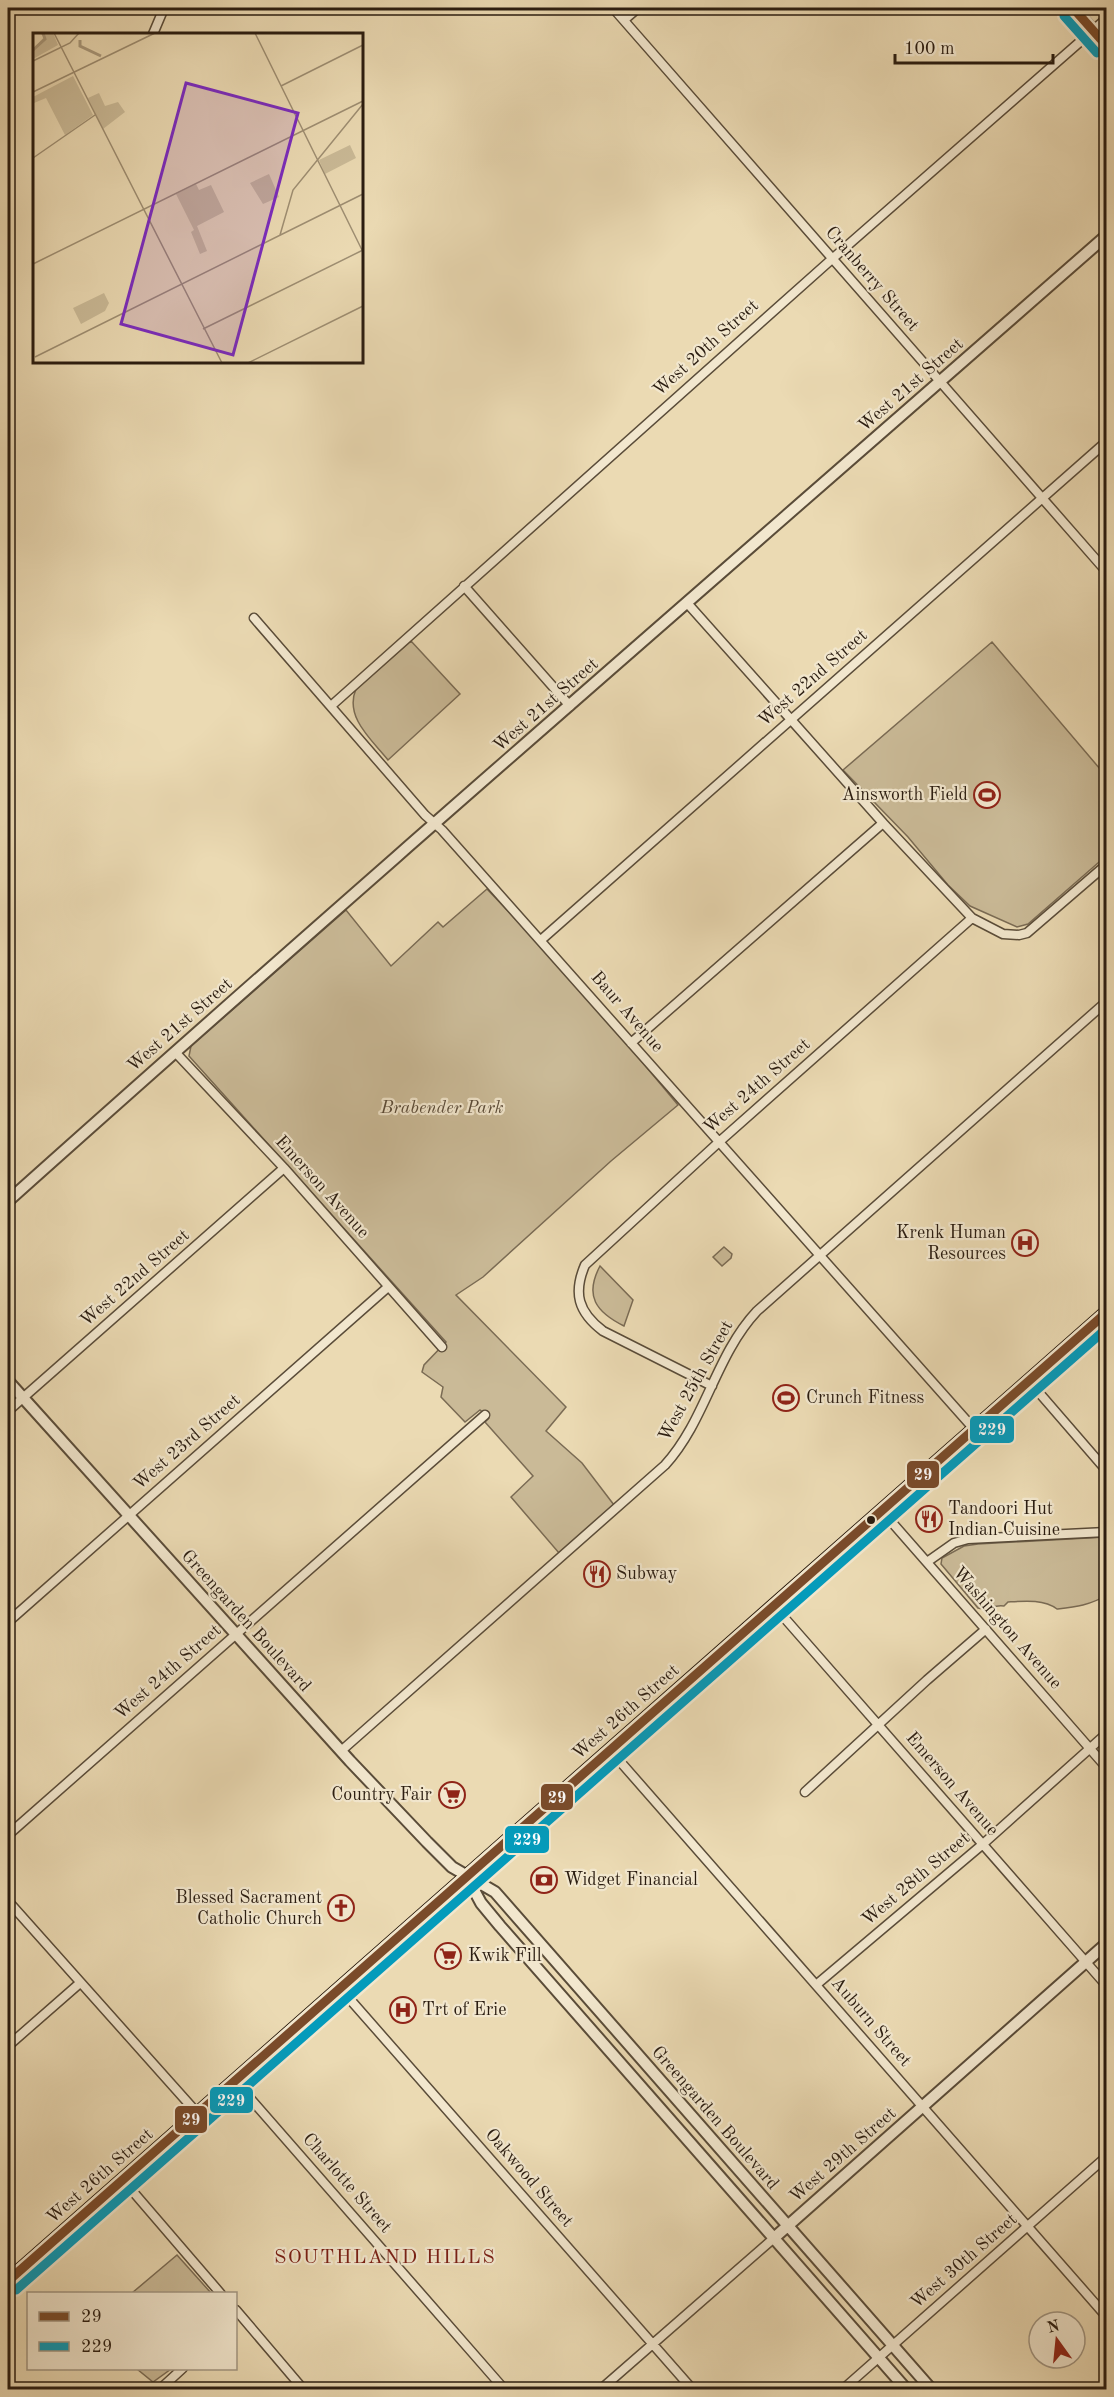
<svg xmlns="http://www.w3.org/2000/svg" width="1114" height="2397" viewBox="0 0 1114 2397" font-family="'Old Standard TT',serif">
<rect width="100%" height="100%" fill="#ebdab3"/>
<filter id="stains"><feTurbulence type="fractalNoise" baseFrequency=".00333" numOctaves="4"/><feColorMatrix values="0 0 0 0 .2 0 0 0 0 .09 0 0 0 0 .02 0 0 0 .5 -.17"/></filter>
<radialGradient id="worn" r=".72"><stop offset=".6" stop-color="#630" stop-opacity="0"/><stop offset="1" stop-color="#630" stop-opacity=".3"/></radialGradient>
<path fill="#caba97" stroke="#7a6b54" stroke-width="1.5" d="M411 641 460 694 388 760C372 740 344 717 356 689Z
M992 642 1106 776V856L1028 924 1017 927 970 906 948 885 908 837 843 770Z
M487 889 578 985 678 1105 611 1161 483 1277 456 1295 566 1407 546 1431 582 1463 614 1505 559 1553 511 1497 533 1476 485 1422 489 1418 480 1410 465 1422 441 1397 443 1387 422 1372 424 1365 446 1342 189 1056 191 1046 346 910 391 966 438 922 443 927Z
M724 1247 732 1254 731 1258 722 1266 713 1257Z
M600 1266 633 1300 624 1326C596 1312 584 1296 600 1266Z
M1106 1537V1595C1092 1605 1074 1607 1057 1609 1044 1599 1024 1601 1008 1602L1004 1606C994 1604 987 1611 978 1608L941 1564 942 1558 964 1546 978 1544Z
M177 2255 211 2293H132Z
M137 2369H171L153 2382Z"/>
<g fill="none" stroke-linecap="round" stroke-linejoin="round">
<defs>
<path id="minor" d="M613 8 1106 571
M624 20 638 8
M153 34 164 8
M464 586 570 706
M688 604 883 823 972 918 1003 934 1019 935 1027 933 1106 865
M254 618 425 815 442 830 974 1429
M331 706 832 259 1106 19
M541 940 1106 442
M631 1043 883 823
M175 1052 284 1168 442 1347
M1029 1381 1106 1470
M712 1386 603 1331C578 1312 573 1293 585 1265L719 1142 972 918
M8 1411 284 1168
M882 1511 1106 1767
M927 1562 954 1543 968 1539 1106 1532
M774 1606 1106 1985
M8 1622 388 1287
M610 1750 1106 2316
M341 1751 665 1465C706 1420 715 1356 757 1311L1106 1002
M805 1792 927 1680 986 1629
M8 1835 485 1415
M8 1901 198 2114
M816 1985 983 1844 1106 1734
M340 1988 693 2390
M8 2046 80 1983
M235 2081 505 2390
M123 2180 221 2294
M236 2310 304 2390
M159 2390 183 2368
M600 2390 774 2238
M842 2390 1106 2157"/>
<path id="tertiary" d="M1073 8 1106 45
M8 1201C371 876 740 557 1106 236
M8 1381 350 1761 427 1842 452 1867 495 1892 932 2390
M467 1877 481 1903 500 1926 907 2390
M774 2238 1106 1944"/>
<path id="primary" d="M8 2281 1106 1313"/>
</defs>
<use href="#minor" stroke="#5a4c39" stroke-width="11"/>
<use href="#tertiary" stroke="#5a4c39" stroke-width="14"/>
<use href="#primary" stroke="#2a1c10" stroke-width="16"/>
<use href="#minor" stroke="#f2e7ce" stroke-width="8"/>
<use href="#tertiary" stroke="#f2e7ce" stroke-width="10"/>
<use href="#primary" stroke="#ebdab3" stroke-width="14"/>
<defs>
<path id="bus-1" d="M1073 8 1106 45
M8 2281 1106 1313"/>
<path id="bus-2" d="M1064 16 1097 53
M16 2290 1106 1329"/>
</defs>
<use href="#bus-1" stroke="#f2e7ce" stroke-width="14"/>
<use href="#bus-2" stroke="#f2e7ce" stroke-width="14"/>
<use href="#bus-1" stroke="#7a4b2a" stroke-width="9"/>
<use href="#bus-2" stroke="#049bbb" stroke-width="9"/>
</g>
<defs>
<symbol id="stadium-ring" viewBox="-11 -11 22 22"><circle r="9.5" fill="#f2e7ce" stroke="#8f2418" stroke-width="1.5"/><path d="M0-5a6.5 5 0 1 0 0 10a6.5 5 0 1 0 0-10ZM-3.5-1.8h7v3.6h-7Z" fill="#8f2418"/></symbol>
<symbol id="hospital-ring" viewBox="-11 -11 22 22"><circle r="9.5" fill="#f2e7ce" stroke="#8f2418" stroke-width="1.5"/><path d="M-5-5h3v3.5h4V-5h3V5h-3V1.5h-4V5h-3Z" fill="#8f2418"/></symbol>
<symbol id="restaurant-ring" viewBox="-11 -11 22 22"><circle r="9.5" fill="#f2e7ce" stroke="#8f2418" stroke-width="1.5"/><path d="M-5-6h1v4h1v-4h1v4h1v-4h1v5L-1.5 .5V6h-2V.5L-5-1ZM5-6V6H3V1.5H1.5Q1.5-4 5-6Z" fill="#8f2418"/></symbol>
<symbol id="supermarket-ring" viewBox="-11 -11 22 22"><circle r="9.5" fill="#f2e7ce" stroke="#8f2418" stroke-width="1.5"/><path d="M-6-5.5h2.5l.6 2H6L4.5 2H-2.5L-4.4-4H-6ZM-1.5 3.2a1.3 1.3 0 1 0 .1 0ZM3 3.2a1.3 1.3 0 1 0 .1 0Z" fill="#8f2418"/></symbol>
<symbol id="bank-ring" viewBox="-11 -11 22 22"><circle r="9.5" fill="#f2e7ce" stroke="#8f2418" stroke-width="1.5"/><path d="M-6-4H6V4H-6ZM0-2.3a2.3 2.3 0 1 0 0 4.6a2.3 2.3 0 1 0 0-4.6Z" fill="#8f2418"/></symbol>
<symbol id="church-ring" viewBox="-11 -11 22 22"><circle r="9.5" fill="#f2e7ce" stroke="#8f2418" stroke-width="1.5"/><path d="M-1.2-6h2.4v3.5h3.3v2.4h-3.3V6h-2.4V-.1h-3.3v-2.4h3.3Z" fill="#8f2418"/></symbol>
</defs>
<g fill-rule="evenodd">
<use href="#stadium-ring" x="972" y="780" width="30" height="30"/>
<use href="#hospital-ring" x="1010" y="1228" width="30" height="30"/>
<use href="#stadium-ring" x="771" y="1383" width="30" height="30"/>
<use href="#restaurant-ring" x="914" y="1504" width="30" height="30"/>
<use href="#restaurant-ring" x="582" y="1559" width="30" height="30"/>
<use href="#supermarket-ring" x="437" y="1780" width="30" height="30"/>
<use href="#bank-ring" x="529" y="1865" width="30" height="30"/>
<use href="#church-ring" x="326" y="1893" width="30" height="30"/>
<use href="#supermarket-ring" x="433" y="1941" width="30" height="30"/>
<use href="#hospital-ring" x="388" y="1995" width="30" height="30"/>
</g>
<circle fill="#2a1c10" stroke="#f2e7ce" stroke-width="2" cx="871" cy="1520" r="5"/>
<g text-anchor="middle" dominant-baseline="central" stroke-width="4.5" stroke-linejoin="round" paint-order="stroke">
<g font-size="18" fill="#2a1c10" stroke="#f2e7ce">
<text transform="translate(872 279) rotate(49)">Cranberry Street</text>
<text transform="translate(706 348) rotate(-42)">West 20th Street</text>
<text transform="translate(911 385) rotate(-41)">West 21st Street</text>
<text transform="translate(813 678) rotate(-41)">West 22nd Street</text>
<text transform="translate(546 705) rotate(-41)">West 21st Street</text>
<text transform="translate(627 1012) rotate(49)">Baur Avenue</text>
<text transform="translate(180 1025) rotate(-41)">West 21st Street</text>
<text transform="translate(757 1086) rotate(-41)">West 24th Street</text>
<text transform="translate(322 1187) rotate(48)">Emerson Avenue</text>
<text transform="translate(135 1278) rotate(-41)">West 22nd Street</text>
<text transform="translate(696 1381) rotate(-61)">West 25th Street</text>
<text transform="translate(187 1442) rotate(-41)">West 23rd Street</text>
<text transform="translate(246 1621) rotate(48)">Greengarden Boulevard</text>
<text transform="translate(1007 1628) rotate(49)">Washington Avenue</text>
<text transform="translate(168 1672) rotate(-41)">West 24th Street</text>
<text transform="translate(626 1712) rotate(-41)">West 26th Street</text>
<text transform="translate(952 1784) rotate(49)">Emerson Avenue</text>
<text transform="translate(916 1879) rotate(-40)">West 28th Street</text>
<text transform="translate(871 2022) rotate(49)">Auburn Street</text>
<text transform="translate(715 2118) rotate(49)">Greengarden Boulevard</text>
<text transform="translate(843 2155) rotate(-41)">West 29th Street</text>
<text transform="translate(100 2176) rotate(-41)">West 26th Street</text>
<text transform="translate(529 2178) rotate(49)">Oakwood Street</text>
<text transform="translate(347 2183) rotate(49)">Charlotte Street</text>
<text transform="translate(964 2261) rotate(-41)">West 30th Street</text>
</g>
<g font-size="18" fill="#2a1c10" stroke="#f2e7ce" text-anchor="start">
<text x="968" y="795" text-anchor="end">Ainsworth Field</text>
<text x="1006" y="1233" text-anchor="end">Krenk Human<tspan x="1006" dy="21">Resources</tspan></text>
<text x="806" y="1398">Crunch Fitness</text>
<text x="948" y="1509">Tandoori Hut<tspan x="948" dy="21">Indian Cuisine</tspan></text>
<text x="616" y="1574">Subway</text>
<text x="432" y="1795" text-anchor="end">Country Fair</text>
<text x="564" y="1880">Widget Financial</text>
<text x="322" y="1898" text-anchor="end">Blessed Sacrament<tspan x="322" dy="21">Catholic Church</tspan></text>
<text x="468" y="1956">Kwik Fill</text>
<text x="422" y="2010">Trt of Erie</text>
</g>
<g font-size="18" font-style="italic" fill="#5a4b38" stroke="#f2e7ce">
<text x="442" y="1108">Brabender Park</text>
</g>
<g font-size="20" letter-spacing="1.5" fill="#7a1f14" stroke="#f2e7ce">
<text x="385" y="2258">SOUTHLAND HILLS</text>
</g>
</g>
<g transform="translate(33 33)">
<rect width="330" height="330" fill="#ebdab3"/>
<path d="M7 0H20L25 12 0 26V16L11 4ZM40 43 60 82 32 102 13 65 1 70 0 64ZM66 60 72 73 85 69 92 79 70 96 55 65ZM317 112 323 125 292 141 286 127ZM236 141 246 164 230 171 217 150ZM163 151 166 157 178 152 191 179 164 193 174 218 167 221 158 199 161 197 143 161ZM71 260 76 270 72 278 48 291 40 275Z" fill="#caba97"/>
<path fill="none" stroke="#a9997c" stroke-width="3" d="M47 7V13L68 23M0 17 12 6 10 0"/>
<path fill="none" stroke="#9e8e72" stroke-width="1.5" d="M21 0 189 330M222 0 330 219M0 28 37 10 46 0M248 53 330 12M0 59 122 0M0 125 62 82M247 202 260 157 330 71M0 231 330 68M170 296 330 217M2 324 330 161M215 330 330 273"/>
<path fill="#7b2cbf" fill-opacity="0.15" stroke="#7b2cbf" stroke-width="3" d="M153 50 265 80 200 322 88 291Z"/>
<rect width="330" height="330" fill="none" stroke="#2a1c10" stroke-width="3"/>
</g>
<g stroke="#f2e7ce" stroke-width="2">
<rect x="969" y="1415" width="46" height="29" rx="6" fill="#049bbb"/>
<rect x="906" y="1460" width="34" height="29" rx="6" fill="#7a4b2a"/>
<rect x="540" y="1783" width="34" height="28" rx="6" fill="#7a4b2a"/>
<rect x="504" y="1825" width="46" height="29" rx="6" fill="#049bbb"/>
<rect x="209" y="2086" width="45" height="28" rx="6" fill="#049bbb"/>
<rect x="174" y="2105" width="34" height="29" rx="6" fill="#7a4b2a"/>
</g>
<g font-size="16" text-anchor="middle" font-weight="bold" fill="#fff">
<text x="992" y="1435">229</text>
<text x="923" y="1480">29</text>
<text x="557" y="1803">29</text>
<text x="527" y="1845">229</text>
<text x="231" y="2106">229</text>
<text x="191" y="2125">29</text>
</g>
<rect width="1114" height="2397" fill="none" stroke="#ebdab3" stroke-width="30"/>
<rect x="9" y="9" width="1096" height="2379" fill="none" stroke="#2a1c10" stroke-width="3"/>
<rect x="15" y="15" width="1084" height="2367" fill="none" stroke="#2a1c10" stroke-width="1.5"/>
<rect x="27" y="2292" width="210" height="78" fill="#f2e7ce" stroke="#a29682" stroke-width="1.5"/>
<rect x="39" y="2312" width="30" height="9" fill="#7a4b2a" stroke="#a29682" stroke-width="1.5"/>
<text x="81" y="2322" font-size="18" fill="#2a1c10">29</text>
<rect x="39" y="2342" width="30" height="9" fill="#049bbb" stroke="#a29682" stroke-width="1.5"/>
<text x="81" y="2352" font-size="18" fill="#2a1c10">229</text>
<g transform="translate(1057 2340) rotate(345)"><circle r="28" fill="#f2e7ce" stroke="#a29682" stroke-width="1.5"/>
<path d="M0-4.5L10 22L0 15L-10 22Z" fill="#8f2418"/>
<text y="-9" font-size="16" font-weight="bold" text-anchor="middle" fill="#2a1c10">N</text>
</g>
<path d="M895 54v9h158v-9" fill="none" stroke="#2a1c10" stroke-width="3"/>
<text x="904" y="54" font-size="18" fill="#2a1c10" stroke="#f2e7ce" stroke-width="4.5" paint-order="stroke">100 m</text>
<rect width="100%" height="100%" filter="url(#stains)"/>
<rect width="100%" height="100%" fill="url(#worn)"/>
</svg>
